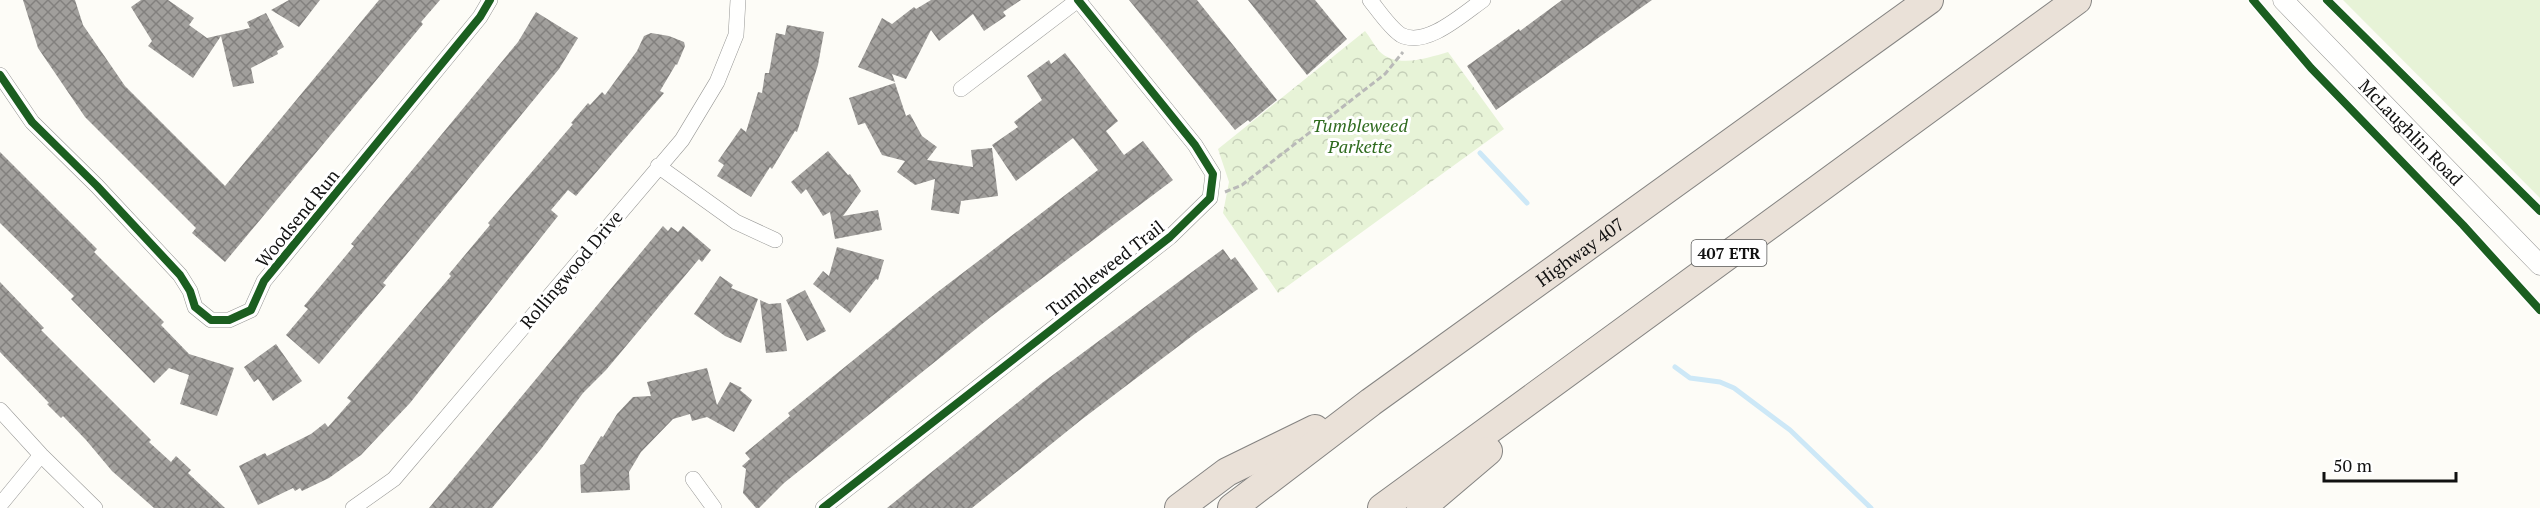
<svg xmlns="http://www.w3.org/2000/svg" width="2540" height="508" viewBox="0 0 2540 508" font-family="'PT Serif',serif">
<defs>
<pattern id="park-crowns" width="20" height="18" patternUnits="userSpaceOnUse" patternTransform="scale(1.5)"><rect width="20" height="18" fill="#e7f3d7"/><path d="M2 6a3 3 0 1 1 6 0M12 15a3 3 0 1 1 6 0" fill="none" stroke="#c5cfb8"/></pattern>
<pattern id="building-cross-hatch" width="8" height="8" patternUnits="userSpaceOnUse" patternTransform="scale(1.5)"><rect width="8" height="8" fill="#a19f9c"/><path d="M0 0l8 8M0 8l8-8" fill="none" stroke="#82807e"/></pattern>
</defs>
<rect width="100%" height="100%" fill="#fdfcf7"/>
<path fill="#e7f3d7" d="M2343 0H2540V198Z"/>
<path fill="url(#park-crowns)" d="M1365 31C1370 37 1374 45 1379 51 1397 69 1427 58 1448 52L1504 129 1278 293 1223 213 1229 182 1218 149Z"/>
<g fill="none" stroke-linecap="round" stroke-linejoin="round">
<path stroke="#cde8f7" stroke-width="5" d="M1480 153 1527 203
M1675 367 1690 378 1720 382 1734 388 1790 430 1871 508"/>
</g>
<path fill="url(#building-cross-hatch)" d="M23 0H75L83 25 125 86 225 186 379 0H440L421 22 423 24 225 262 192 233 196 228 85 117 38 48Z
M141 0H168L194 18 189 25 207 38 250 28 247 22 266 13 284 47 277 51 278 54 251 68 254 83 233 87 221 36 193 78 148 46 152 41 131 7Z
M289 0H320L299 27 271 10Z
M931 0H1021L1003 12 1006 16 984 31 973 14 939 41 931 30 906 79 892 74 895 82 858 67 882 18 892 24 914 7 916 9Z
M1129 0H1197L1277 100 1250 122 1248 120 1235 130Z
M1248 0H1315L1347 39 1307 75Z
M1562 0H1652L1496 110 1467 66 1519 29 1520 31Z
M536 12 578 38 559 69 383 283 386 285 319 364 286 335 308 309 304 306 354 246 351 244 518 42Z
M787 25 824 32 818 65 797 132 795 131 772 169 770 167 751 197 717 176 724 165 718 161 741 128 746 132 758 92 762 93 765 73H769L776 33 785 35Z
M651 33 669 36 684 42 685 46 677 65 676 64 660 91 664 93 576 196 568 190 551 210 558 216 410 403 361 455 329 478 302 491 300 488 295 491 293 488 258 505 239 466 265 453 267 456 311 434 325 423 328 427 351 401 347 398 451 276 449 274 490 225 488 223 573 124 571 123 588 103 590 105 602 92 605 95 637 51 644 36Z
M1065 53 1118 121 1106 131 1124 155 1143 141 1173 180 992 316 784 483 759 508H756L743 493 746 469 742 466 750 459 745 453 790 416 788 413 935 294 1098 170 1073 138 1016 181 992 145 1018 127 1014 122 1042 100 1027 76 1049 60 1051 64Z
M895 83 906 116 910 114 922 136 937 147 927 160 973 167 971 150 992 148 998 196 961 201 959 214 931 210 935 179 915 185 897 172 905 161 882 155 865 123 858 125 849 98Z
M828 151 848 175 850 174 861 191 843 216 878 210 882 230 835 239 830 212 823 216 806 189 801 194 791 182Z
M0 152 97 249 94 252 164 322 161 325 189 354 234 368 217 416 180 404 189 375 169 368 154 383 71 299 74 296 0 223Z
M663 226 668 231 671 227 678 232 683 226 711 250 702 262 699 259 606 370 583 393 541 449 492 508H429Z
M837 247 884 260 878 280 876 279 850 313 813 284 823 271 829 276Z
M1223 249 1231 260 1235 257 1258 289 1196 333 1081 420 972 508H887L1042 383Z
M720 276 733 285 731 288 758 299 741 343 725 336 694 314Z
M0 282 44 328 41 330 151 440 149 442 171 462 176 456 191 470 188 473 225 508H154L112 471 86 440 63 416 61 418 47 404 49 403 0 352Z
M805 290 826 331 807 341 786 300Z
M760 300 769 304 781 303 787 351 766 353Z
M276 344 302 381 273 401 258 379 254 382 244 367Z
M707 368 717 405 730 382 742 388 740 390 752 400 734 432 707 417 692 421 690 414 673 419 641 452 629 472 630 490 581 493 580 465 584 464 601 436 603 437 617 414 633 397 651 396 647 382Z"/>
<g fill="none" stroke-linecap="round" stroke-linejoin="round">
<defs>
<path id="minor" d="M1370 0C1378 10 1390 28 1401 35 1426 48 1463 14 1483 0
M0 75 32 122 97 186 180 275 190 291 195 307 211 320H229L251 310 264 281 480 17 490 0
M961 89 1078 0
M658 166 736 222 775 240
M0 410 41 455 95 508
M693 479 714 508
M0 505 41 455
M353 508 394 479 682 140 717 82 736 35 738 0
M823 508 1170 237 1210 198 1213 174 1195 145 1078 0"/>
<g id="tertiary">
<path id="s1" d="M2283 0 2540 265"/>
</g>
<g id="motorway">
<path d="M1179 508 1227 472 1315 429"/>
<path id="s2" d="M1232 508 1371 402 1929 0"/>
<path d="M1382 508 2077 0"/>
<path d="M1421 508 1488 451"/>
</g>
</defs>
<use href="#minor" stroke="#979795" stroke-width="16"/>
<use href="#tertiary" stroke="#979795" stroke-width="21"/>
<use href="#motorway" stroke="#858482" stroke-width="30"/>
<path stroke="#b9b9b8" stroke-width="3" stroke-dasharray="6 3" stroke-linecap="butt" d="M1225 192 1242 185 1385 74 1403 52"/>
<use href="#minor" stroke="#fffffe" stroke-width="15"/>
<use href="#tertiary" stroke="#fffffe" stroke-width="20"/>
<use href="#motorway" stroke="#eae1d8" stroke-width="28"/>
<defs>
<path id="cycleway" d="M2253 0 2311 68 2463 225 2540 310
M2327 0 2540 211
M0 75 32 122 97 186 180 275 190 291 195 307 211 320H229L251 310 264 281 480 17 490 0
M823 508 1170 237 1210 198 1213 174 1195 145 1078 0"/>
</defs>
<use href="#cycleway" stroke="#fff" stroke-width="11"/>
<use href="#cycleway" stroke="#1b5e20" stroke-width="8"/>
</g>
<g text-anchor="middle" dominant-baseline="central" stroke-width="6" stroke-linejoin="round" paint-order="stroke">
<rect fill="#fff" stroke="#585858" stroke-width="1.5" x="1691.5" y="240" width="75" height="26" rx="4.5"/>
<g font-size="16" font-weight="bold" fill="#111">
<text x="1729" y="253">407 ETR</text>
</g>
<g font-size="18" font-style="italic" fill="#2f6b1f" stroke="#fff">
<text x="1360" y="125">Tumbleweed<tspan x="1360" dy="21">Parkette</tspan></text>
</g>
<g font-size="18" fill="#111" stroke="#fff">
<text stroke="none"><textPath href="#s1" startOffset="184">McLaughlin Road</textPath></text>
<text transform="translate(297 218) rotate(-51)">Woodsend Run</text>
<text stroke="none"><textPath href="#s2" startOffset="432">Highway 407</textPath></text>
<text transform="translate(1105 268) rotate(-38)">Tumbleweed Trail</text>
<text transform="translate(571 269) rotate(-50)">Rollingwood Drive</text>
</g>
</g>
<path d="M2324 472v9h132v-9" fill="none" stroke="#111111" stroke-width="3"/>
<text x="2333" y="472" font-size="18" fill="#111111" stroke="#ffffff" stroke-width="4.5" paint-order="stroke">50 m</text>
</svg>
